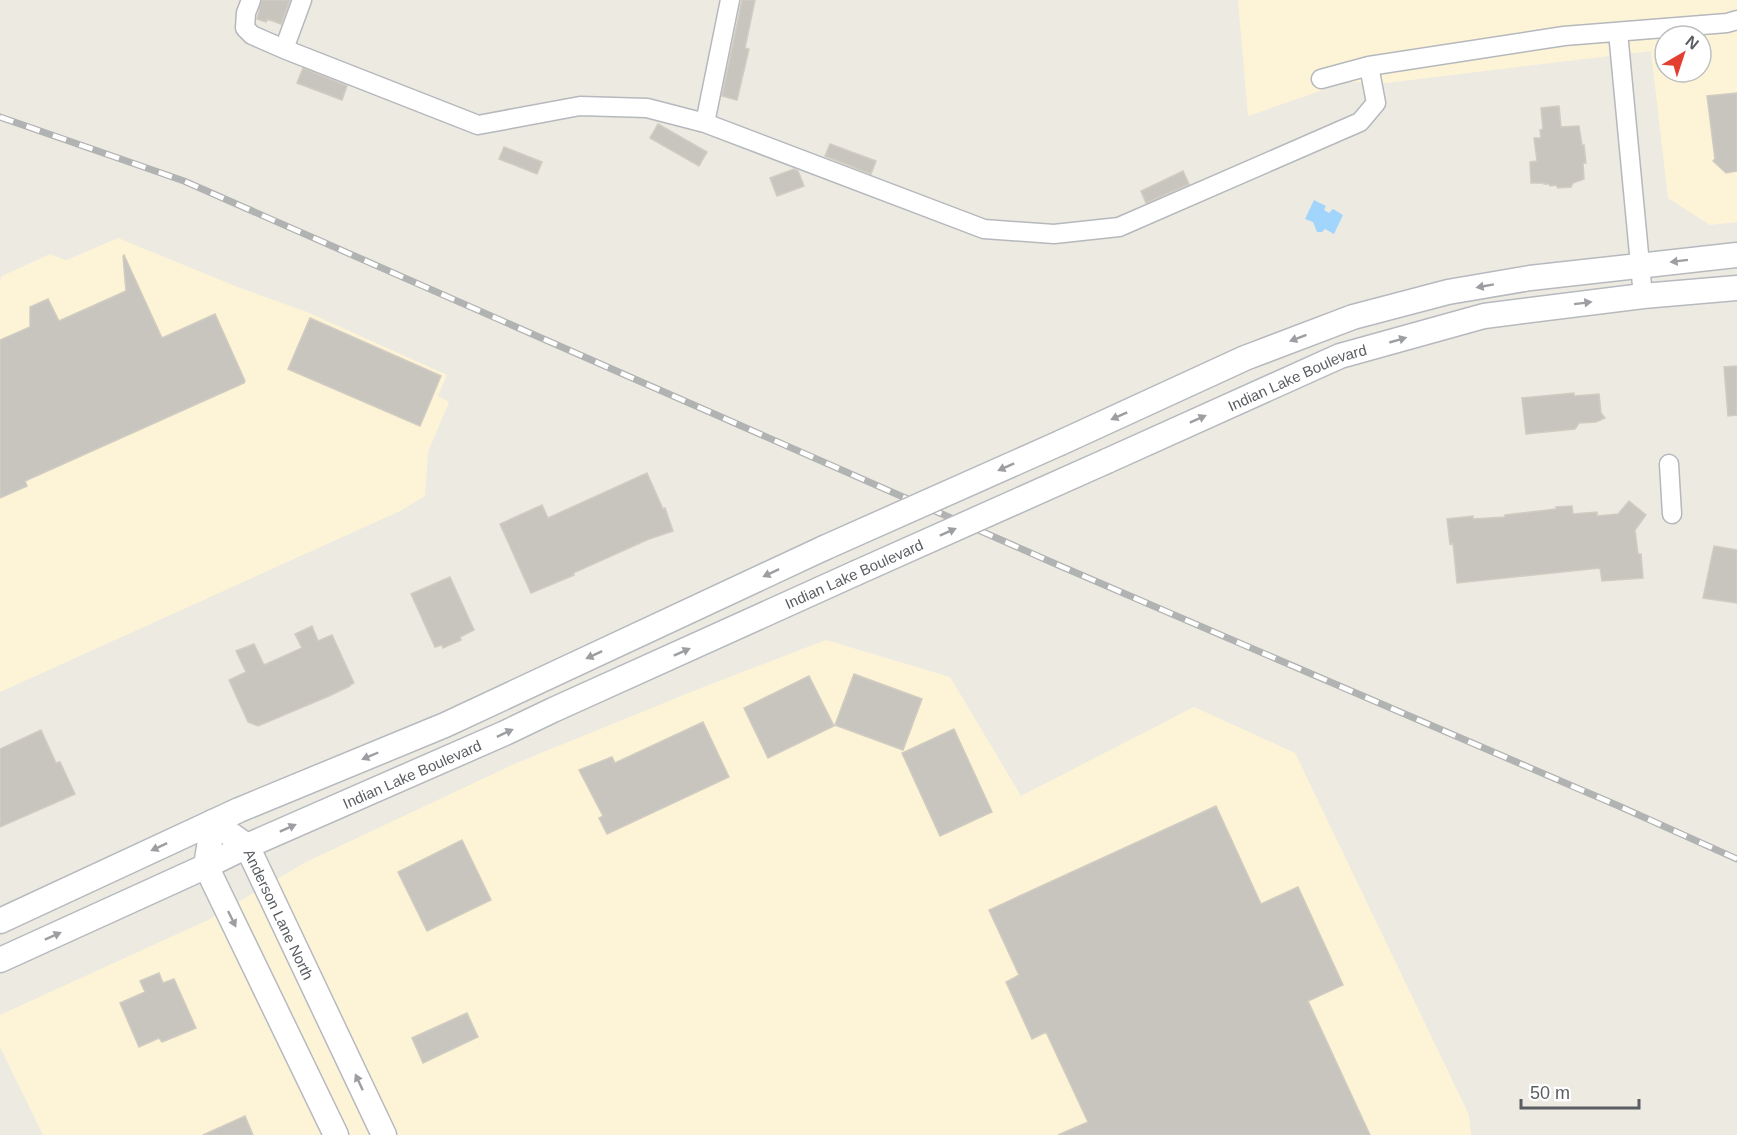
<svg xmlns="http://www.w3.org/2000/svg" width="1737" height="1135" viewBox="0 0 1737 1135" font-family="Helvetica,sans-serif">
<rect width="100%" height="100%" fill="#edeae2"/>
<path fill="#fdf4d7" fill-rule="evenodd" d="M1238 0H1737V222L1710 225 1668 198 1651 51 1386 83 1346 82 1248 116ZM1665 36H1701V72H1665Z
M118 238 240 288 307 312 447 375 438 396 449 402 428 452 425 496 400 511 0 692V282L2 276 50 254 65 260 69 259Z
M826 640 950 677 1021 796 1194 707 1295 753 1469 1115 1471 1135H43L0 1047V1015L208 920 306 862 514 764 706 686Z"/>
<path fill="#a2d5fc" d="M1314 200 1326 206 1324 210 1329 213 1333 209 1343 215 1334 234 1325 229 1322 232H1317L1313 222 1305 219Z"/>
<path fill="#c8c5bf" stroke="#d1ccc1" stroke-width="1.5" d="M262 0H290L281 24 267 19 266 22 257 19Z
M742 0H755L745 48 749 49 737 100 722 96Z
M303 68 347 86 342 100 297 83Z
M1737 93V171L1726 173 1713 161 1715 159 1707 96Z
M1559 106 1561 127 1579 126 1582 145H1584L1586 163H1583L1584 179 1573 183 1571 187 1558 188 1556 185 1550 186 1549 184H1544V183H1531L1530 162 1537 161 1534 138H1541L1540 130 1543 129 1541 108Z
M658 124 707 152 699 166 650 138Z
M830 144 876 161 871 174 825 156Z
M504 147 542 162 537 174 499 159Z
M794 169 798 171 804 186 777 196 770 178Z
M1183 171 1189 184 1146 203 1141 191Z
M124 255 162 338 215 314 245 381 244 383 25 481 27 486 0 498V340L30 327V307L48 299 59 321 126 291 123 256Z
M310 318 441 376 420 426 288 369Z
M1737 366V415L1728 416 1724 367Z
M1574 393V396L1599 394 1601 413 1605 418 1596 422 1579 423 1575 429 1526 434 1522 398Z
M647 473 663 509 665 508 673 531 649 539 573 573 574 575 531 593 500 524 542 505 548 518Z
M1629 501 1646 515 1635 530 1638 554H1641L1643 578 1602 581 1600 568 1457 583 1453 543 1450 544 1447 519 1473 516V519L1505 517V515L1556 509V507L1572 506 1573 514 1597 512V516L1618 514Z
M1714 546 1737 550V603L1703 598Z
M450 577 474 630 460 637 461 640 443 648 442 645 435 647 411 594Z
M312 626 318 641 332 635 354 683 350 685V686L329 696 258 726 248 722 229 680 246 672 236 651 254 644 264 665 302 648 295 634Z
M854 674 922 699 903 750 835 725Z
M809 676 834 726 768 758 744 708Z
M703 722 729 777 607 834 599 818 603 816 579 770 612 757 615 763Z
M954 729 992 812 940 836 902 753Z
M41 730 56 763 60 762 75 794 0 827V749Z
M1216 806 1261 904 1298 887 1343 985 1308 1001 1370 1135H1058L1088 1122 1046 1032 1032 1039 1006 982 1019 975 989 910Z
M462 840 491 900 427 931 398 872Z
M159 973 163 983 174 979 196 1028 162 1042 159 1038 139 1047 120 1003 145 992 140 981Z
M467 1013 478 1037 423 1063 412 1038Z
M245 1116 253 1135H203Z"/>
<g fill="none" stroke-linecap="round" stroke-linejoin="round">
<defs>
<path id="street" d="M251 0 246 13 245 28 252 35 284 49
M302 0 284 49 478 125 580 106 647 108 705 123 984 229 1054 234 1119 227 1360 122 1376 103 1369 66
M1618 32 1643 296
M1321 79 1369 66 1564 36 1727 23 1737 20
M705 123 730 0
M1669 464 1672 514"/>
<g id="secondary">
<path d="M1060 443 1245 358 1353 317 1448 292 1530 278 1737 255"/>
<path id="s1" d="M1107 461 1340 356 1484 316 1643 296 1737 288"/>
<path id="s2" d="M213 822 247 846 384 1135"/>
<path d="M213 822 206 866 336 1135"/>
<path d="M0 921 239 810 445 725 824 548"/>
<path id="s3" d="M0 960 200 869 247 846 505 733 553 710 856 573"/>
</g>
</defs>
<use href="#street" stroke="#b5b8bc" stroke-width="21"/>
<use href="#secondary" stroke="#b6b9be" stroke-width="27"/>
<use href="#street" stroke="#fff" stroke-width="18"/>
<use href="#secondary" stroke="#fff" stroke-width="24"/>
<defs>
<path id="rail" d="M0 117 184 181 1058 565 1621 807 1737 859"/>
</defs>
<use href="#rail" stroke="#b1b2b2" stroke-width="7"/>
<use href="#rail" stroke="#fff" stroke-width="4.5" stroke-dasharray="14" stroke-linecap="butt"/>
<defs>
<path id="secondary-bridge" d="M824 548 1060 443
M856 573 1107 461"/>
</defs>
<use href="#secondary-bridge" stroke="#b6b9be" stroke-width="27" stroke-linecap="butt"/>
<use href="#secondary-bridge" stroke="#fff" stroke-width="24"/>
</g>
<defs><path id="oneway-solid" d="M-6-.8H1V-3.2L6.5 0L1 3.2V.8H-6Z" transform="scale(1.5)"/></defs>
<g fill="#9c9ea1">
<use href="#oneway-solid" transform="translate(1679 261) rotate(173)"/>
<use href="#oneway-solid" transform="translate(1485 286) rotate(170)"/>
<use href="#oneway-solid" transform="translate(1583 303) rotate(-7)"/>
<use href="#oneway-solid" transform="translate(1298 338) rotate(159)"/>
<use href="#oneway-solid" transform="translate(1398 340) rotate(-16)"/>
<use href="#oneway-solid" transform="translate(1119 416) rotate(156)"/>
<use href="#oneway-solid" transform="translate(1198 419) rotate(-24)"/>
<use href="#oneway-solid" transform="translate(1006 467) rotate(156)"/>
<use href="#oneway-solid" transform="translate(948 532) rotate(-24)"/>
<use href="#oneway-solid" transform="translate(771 573) rotate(155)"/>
<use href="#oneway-solid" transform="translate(682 652) rotate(-24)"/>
<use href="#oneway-solid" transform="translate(594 655) rotate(155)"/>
<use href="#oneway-solid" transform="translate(505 733) rotate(-25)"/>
<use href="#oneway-solid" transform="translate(370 756) rotate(157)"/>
<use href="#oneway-solid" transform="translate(288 828) rotate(-24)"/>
<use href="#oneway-solid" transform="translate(159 847) rotate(155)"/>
<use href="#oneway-solid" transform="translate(232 919) rotate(64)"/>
<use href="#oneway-solid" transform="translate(53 936) rotate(-24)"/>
<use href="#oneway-solid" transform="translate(359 1082) rotate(-115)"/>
</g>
<g text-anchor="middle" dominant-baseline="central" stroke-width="4.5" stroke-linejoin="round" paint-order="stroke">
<g font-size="15" fill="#5a5e62" stroke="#fff">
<text stroke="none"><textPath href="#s1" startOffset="208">Indian Lake Boulevard</textPath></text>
<text transform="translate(854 574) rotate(-24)">Indian Lake Boulevard</text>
<text stroke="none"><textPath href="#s3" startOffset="452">Indian Lake Boulevard</textPath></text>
<text stroke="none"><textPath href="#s2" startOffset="117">Anderson Lane North</textPath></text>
</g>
</g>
<g transform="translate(1683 54) rotate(39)"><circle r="28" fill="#ffffff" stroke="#bdbfc0" stroke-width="1.5"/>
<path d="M0-4.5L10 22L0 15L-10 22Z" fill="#e43e31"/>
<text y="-9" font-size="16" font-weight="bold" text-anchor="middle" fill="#5a5e62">N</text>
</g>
<path d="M1521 1099v9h118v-9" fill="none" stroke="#5a5e62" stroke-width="3"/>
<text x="1530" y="1099" font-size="18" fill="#5a5e62" stroke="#ffffff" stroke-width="4.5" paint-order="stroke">50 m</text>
</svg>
